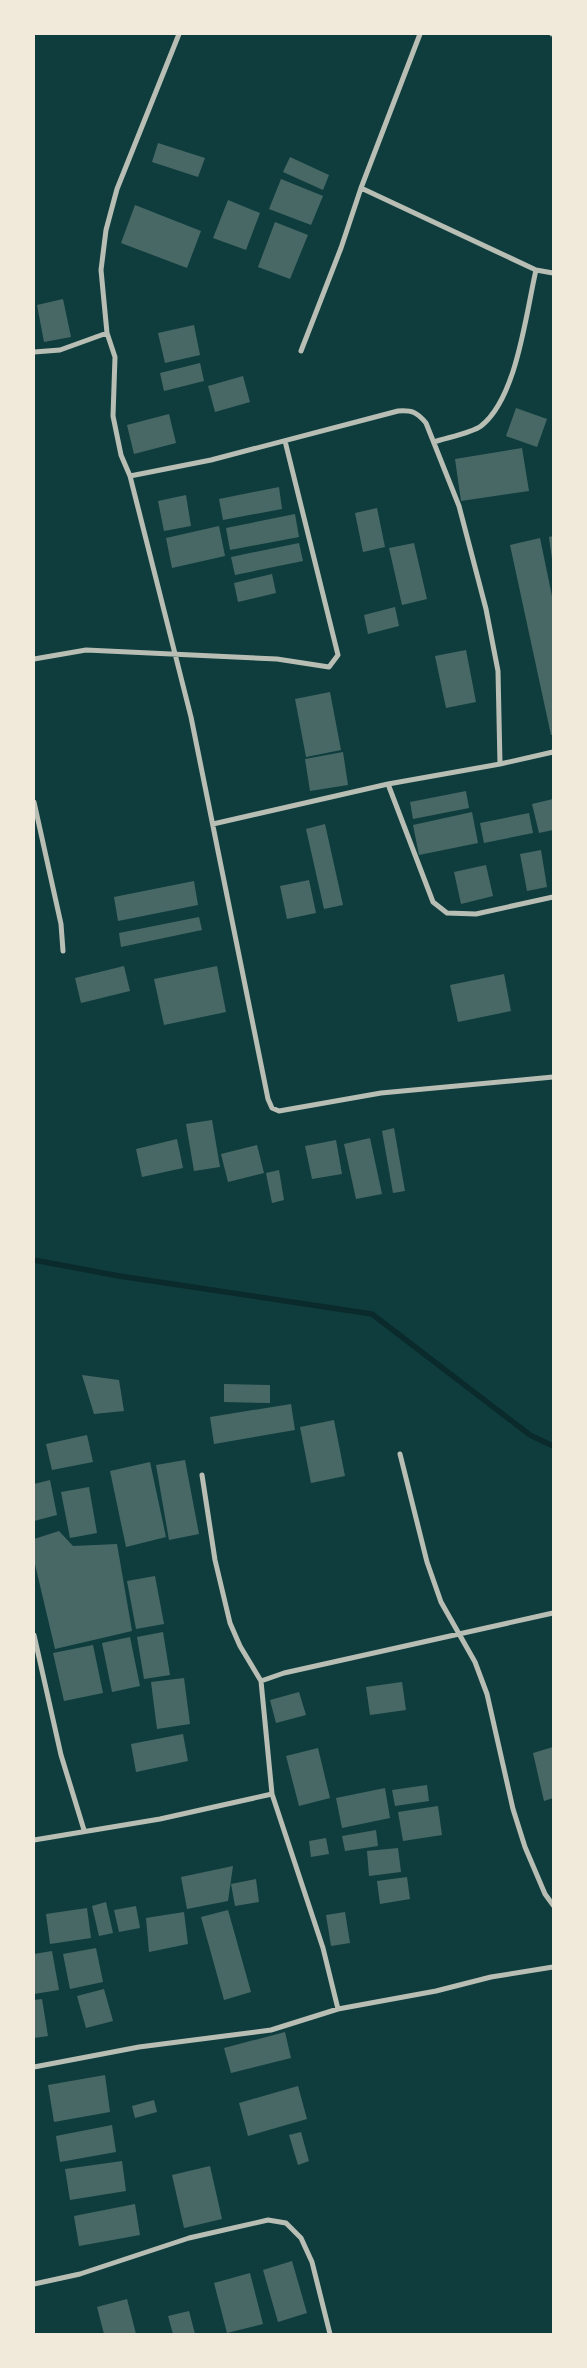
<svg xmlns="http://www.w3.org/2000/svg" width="587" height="2368" viewBox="0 0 587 2368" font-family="Figtree,sans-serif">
<rect width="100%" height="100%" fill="#0f3d3e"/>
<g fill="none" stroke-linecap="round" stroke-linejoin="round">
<path stroke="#0a2a2b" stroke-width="5.5" d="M34 1260 119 1276 372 1314 530 1435 553 1446"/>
</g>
<path fill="#486865" d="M158 143 205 158 198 177 152 162Z
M290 157 329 175 323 190 283 172Z
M281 179 323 196 311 225 269 209Z
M228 200 260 213 246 250 213 238Z
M135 205 201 231 187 268 121 243Z
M275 222 308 235 290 279 258 267Z
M63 299 71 337 44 342 37 305Z
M194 325 200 355 165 363 158 333Z
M200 363 204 381 164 391 160 373Z
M243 376 250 402 215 412 208 386Z
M516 408 547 419 537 447 506 436Z
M169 414 176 443 134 454 127 425Z
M522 448 529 491 461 501 455 459Z
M279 487 282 509 223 520 219 499Z
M186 495 191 526 164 531 158 501Z
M377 508 385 547 363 552 355 513Z
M295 514 299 537 230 550 226 528Z
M219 526 225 556 172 568 166 538Z
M553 536V559H552L549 537Z
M540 538 553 601V735H551L510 545Z
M299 543 303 561 235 575 231 557Z
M414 543 427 599 402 605 389 548Z
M272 574 276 593 238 602 234 583Z
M395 607 399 626 368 634 364 615Z
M466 650 476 702 446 708 435 656Z
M330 692 341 750 306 757 295 699Z
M343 752 348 785 310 791 305 759Z
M466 791 469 808 413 819 410 802Z
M553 799V830L539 833 532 804Z
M472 812 478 843 419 855 413 825Z
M529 813 533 833 484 843 480 823Z
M325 824 343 905 324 909 306 829Z
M541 850 547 887 527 891 520 854Z
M486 865 493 896 461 904 454 872Z
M309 880 316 913 287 919 280 886Z
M194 881 198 905 118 921 114 897Z
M199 917 202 930 121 947 119 933Z
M124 966 130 991 81 1003 75 978Z
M217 966 226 1012 164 1025 154 979Z
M504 974 511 1011 458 1022 450 985Z
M212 1120 220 1167 194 1171 186 1124Z
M394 1128 405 1191 393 1193 382 1131Z
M370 1138 382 1194 356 1199 344 1144Z
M177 1139 183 1168 142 1177 136 1149Z
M336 1140 342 1174 312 1179 305 1146Z
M257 1145 264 1173 228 1182 221 1154Z
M279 1170 284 1200 272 1203 266 1173Z
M82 1375 119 1380 124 1411 94 1414Z
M224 1384 270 1385V1403L224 1402Z
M291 1404 295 1430 214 1444 210 1417Z
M334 1420 345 1476 311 1483 300 1427Z
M87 1435 93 1462 52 1470 46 1444Z
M185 1460 199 1534 169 1540 156 1465Z
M150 1462 166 1537 126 1547 110 1471Z
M50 1480 57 1515 34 1521V1484Z
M89 1487 97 1533 70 1538 61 1492Z
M59 1531 73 1546 117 1544 132 1631 55 1649 34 1560V1539Z
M155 1576 164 1624 136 1629 127 1581Z
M163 1632 170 1675 144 1679 137 1637Z
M130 1637 140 1686 112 1692 102 1643Z
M93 1645 103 1693 64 1701 53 1653Z
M184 1678 190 1724 157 1729 151 1682Z
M402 1682 406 1710 370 1715 366 1687Z
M299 1692 306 1715 276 1723 270 1700Z
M183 1734 188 1761 136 1772 131 1744Z
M553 1747V1798L544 1801 533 1753Z
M318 1748 330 1798 299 1806 286 1756Z
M427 1785 429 1801 395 1806 392 1790Z
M385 1788 390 1818 342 1828 336 1798Z
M438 1806 442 1835 403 1841 398 1812Z
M376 1830 378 1846 345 1851 342 1836Z
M326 1838 329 1854 311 1857 309 1841Z
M398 1848 401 1872 369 1876 367 1851Z
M233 1866 228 1901 187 1909 181 1877Z
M407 1877 410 1899 380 1904 377 1881Z
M256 1879 259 1902 235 1906 231 1884Z
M106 1902 113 1933 99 1936 92 1906Z
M136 1906 140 1928 119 1932 114 1910Z
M87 1908 91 1938 50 1944 46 1914Z
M228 1910 251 1992 224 2000 201 1917Z
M184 1912 188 1944 149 1952 146 1918Z
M345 1912 350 1943 331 1946 326 1915Z
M96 1948 103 1982 70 1989 63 1954Z
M52 1951 59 1990 34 1994V1954Z
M104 1989 113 2021 86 2028 77 1996Z
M42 1999 48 2036 34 2038V2000Z
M285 2032 291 2058 231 2073 224 2048Z
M105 2075 110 2112 54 2122 48 2085Z
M298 2086 307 2119 248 2136 239 2103Z
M154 2100 157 2112 135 2118 132 2106Z
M112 2125 116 2152 60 2162 56 2136Z
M301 2132 309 2161 298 2165 289 2135Z
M122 2161 126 2191 70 2200 65 2169Z
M210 2166 222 2219 184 2228 172 2175Z
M135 2204 140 2235 79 2246 74 2216Z
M292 2261 307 2313 278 2322 263 2270Z
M250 2273 263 2324 227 2333 214 2283Z
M127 2299 136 2334H104L97 2307Z
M189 2311 195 2334H173L168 2316Z"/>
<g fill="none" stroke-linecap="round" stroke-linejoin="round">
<path stroke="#b8beb3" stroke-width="5" d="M179 34 117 189 106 230 101 270 107 333 115 357 113 416 121 455 130 476 191 717 268 1099 272 1108 279 1111 381 1093 553 1077
M552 34H553
M361 188 536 270 553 273
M301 351 341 248 361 188 420 34
M34 352 60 350 107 333
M434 442C445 438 472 433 481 426 517 398 526 313 536 270
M130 476 211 460 398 411C412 410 417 412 426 423L459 506 486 609 498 671 500 764
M34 659 86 650 277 659 329 667 338 655 285 441
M388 784 433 902 447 913 476 914 553 897
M34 802 61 924 63 951
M213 824 388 784 500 764 553 752
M400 1454 427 1562 441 1602 475 1662 487 1694 513 1809 525 1847 545 1894 553 1905
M202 1475 215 1560 230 1623 240 1646 261 1681 272 1794 323 1948 338 2009
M34 1635 61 1755 84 1830
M261 1681 284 1673 553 1613
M34 1840 160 1819 272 1794
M34 2067 139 2047 271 2030 338 2009 436 1991 491 1977 553 1967
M34 2284 80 2274 189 2238 268 2220 286 2223 301 2238 312 2262 330 2334"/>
</g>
<rect width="587" height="2368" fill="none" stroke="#f1e9da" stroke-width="70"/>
</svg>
